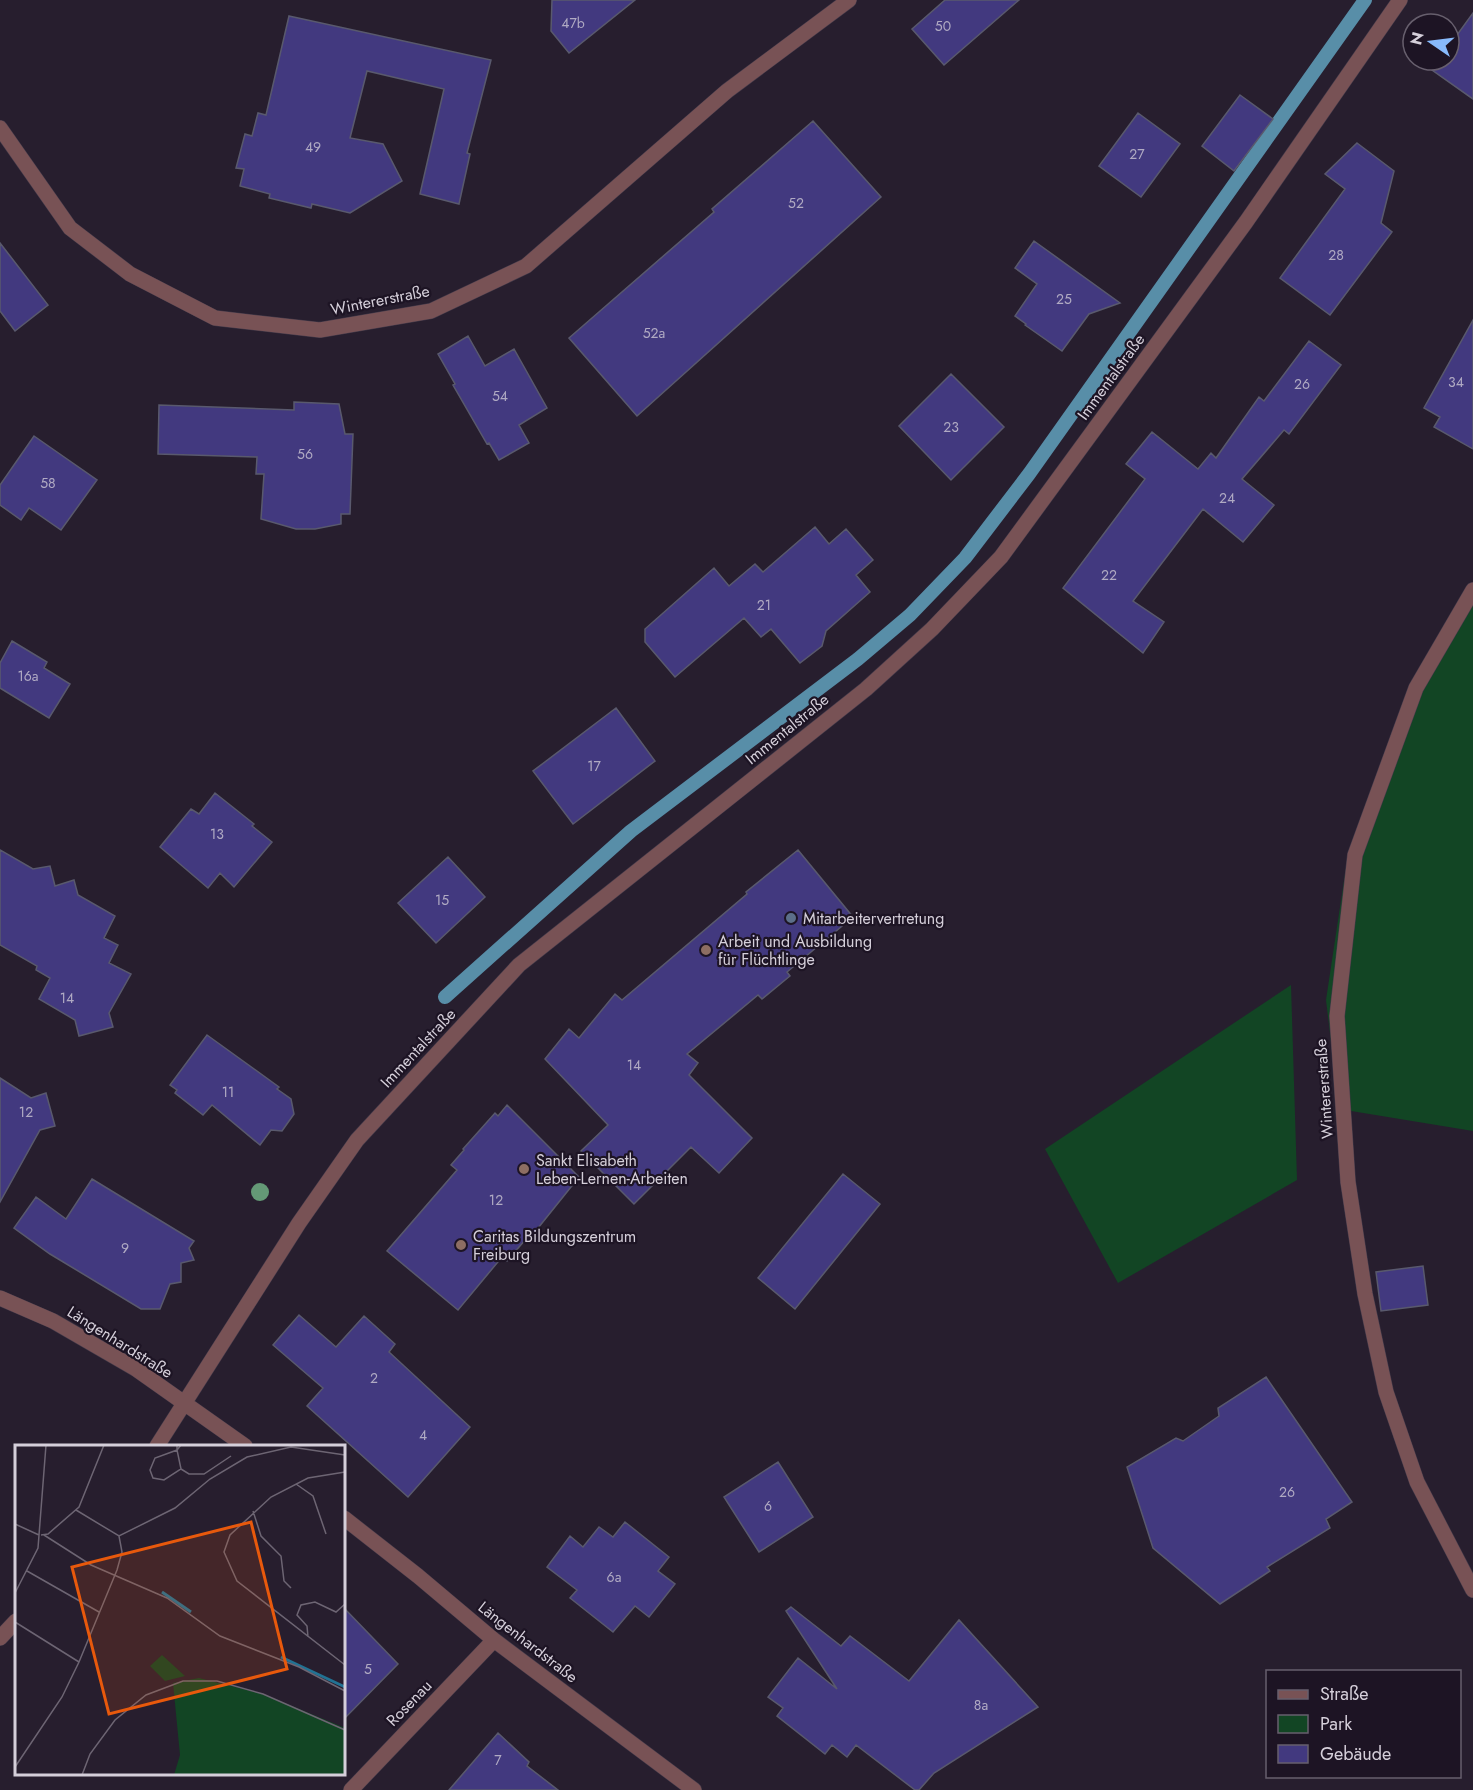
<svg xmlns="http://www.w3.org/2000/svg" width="1473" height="1790" viewBox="0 0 1473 1790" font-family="Jost,sans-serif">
<rect width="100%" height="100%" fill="#271e2e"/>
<path fill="#124524" d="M1473 583V1131L1339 1109 1326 1000 1348 854 1412 688Z
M1291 985 1297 1180 1118 1283 1045 1149Z"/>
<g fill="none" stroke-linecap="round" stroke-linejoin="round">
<path stroke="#588ea8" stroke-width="14" d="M445 997 631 831 858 659 910 615 965 558 1029 474 1365 0"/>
</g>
<path fill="#42397f" stroke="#59596d" stroke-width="1.5" d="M552 0H635L569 53 551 31Z
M945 0H1019L944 65 912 29Z
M1473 13V99L1432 70 1439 60H1449V46Z
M289 16 491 60 467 153 470 154 459 204 420 194 444 89 367 71 350 138 383 144 402 181 350 213 312 204 311 208 269 198 270 194 240 186 244 169 236 168 245 134 252 136 258 113 266 115Z
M1240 95 1273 119 1234 171 1202 146Z
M1138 113 1180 144 1141 197 1099 166Z
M813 121 881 197 637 416 569 338 714 212 712 209Z
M1357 143 1394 171 1381 223 1392 232 1330 315 1280 278 1345 189 1325 174Z
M1034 241 1120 303 1089 314 1062 351 1025 325 1026 324 1015 316 1037 284 1015 268Z
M0 243 48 305 15 331 0 311Z
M1473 320V449L1434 427 1440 417 1424 408Z
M468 336 485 366 514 349 547 408 519 425 529 443 499 460 489 443 487 444 453 385 455 384 438 354Z
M1309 341 1341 365 1289 434 1284 430 1242 479 1274 505 1243 542 1203 509 1133 601 1164 622 1143 653 1063 588 1145 479 1126 464 1152 432 1198 469 1211 453 1216 458 1259 397 1264 401Z
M951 374 1004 427 951 480 899 426Z
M294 402 339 404 345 434H353L350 514H341V524L315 529H296L261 519 264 474H256L257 457 158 454 159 405 294 410Z
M34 436 97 480 61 530 29 508 21 520 0 505V485Z
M815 527 829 544 846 529 873 560 856 575 870 592 826 631 822 646 800 663 771 629 761 637 744 618 675 677 645 642V629L714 568 729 586 755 564 763 572Z
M12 641 47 662 44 668 70 684 49 718 0 688V663Z
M616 708 655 761 573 824 533 771Z
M215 793 254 824 252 826 272 842 234 887 220 873 208 888 160 847 191 809 199 814Z
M0 850 33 869 50 866 55 886 74 880 78 895 115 916 104 938 118 945 109 963 131 974 109 1013 113 1027 79 1036 75 1020 39 999 50 978 36 970 37 966 0 945Z
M798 850 853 917 787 972 790 976 762 999 758 995 687 1054 698 1063 689 1075 752 1138 719 1173 691 1147 634 1204 581 1151 608 1125 545 1059 569 1029 579 1038 615 994 622 1000 747 894 746 892Z
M448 857 485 897 436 943 398 903Z
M207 1035 279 1087 277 1089 291 1099 294 1114 282 1131 271 1130 260 1145 212 1105 203 1115 175 1093 177 1090 170 1085Z
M0 1078 31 1098 46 1093 55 1126 40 1130 0 1202Z
M507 1105 579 1177 534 1233 532 1232 507 1261 502 1257 458 1310 387 1251 457 1170 451 1165 464 1150 463 1149 495 1113 498 1116Z
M843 1174 880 1204 795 1309 758 1278Z
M92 1179 194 1241 189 1248 194 1260 181 1263V1282L170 1284 160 1309H141L50 1254 14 1228 36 1197 66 1219Z
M1423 1266 1428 1305 1381 1311 1376 1272Z
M299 1315 336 1347 364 1316 395 1344 389 1352 470 1427 408 1497 307 1406 323 1388 273 1345Z
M1266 1377 1352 1502 1326 1519 1330 1528 1267 1567 1270 1571 1220 1604 1153 1548 1127 1467 1176 1438 1183 1441 1219 1416 1218 1408Z
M778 1462 813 1517 759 1552 724 1497Z
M625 1522 669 1557 658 1571 675 1584 649 1617 635 1606 613 1632 570 1598 577 1590 547 1567 570 1536 583 1547 599 1527 613 1537Z
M791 1607 841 1646 850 1636 909 1681 959 1620 1038 1707 934 1773 919 1790H915L856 1745 847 1757 832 1745 825 1754 777 1716 783 1708 768 1697 798 1658 837 1689 786 1611Z
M344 1608 398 1664 344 1719Z
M498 1733 529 1762 527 1766 558 1790H449Z"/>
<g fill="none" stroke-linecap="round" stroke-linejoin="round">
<defs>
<path id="minor" d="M0 128 70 228 130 274 215 318 320 330 431 311 526 266 727 91 849 0
M1473 590 1416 688 1355 855 1337 1016 1348 1182 1365 1294 1386 1392 1417 1482 1473 1590
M0 1298 53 1321 136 1369 245 1446
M157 1446 299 1223 357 1140 519 965 866 689 932 629 1001 557 1246 222 1400 0
M344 1518 418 1576 494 1640 694 1790
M0 1638 16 1621
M351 1790 494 1640"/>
</defs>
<use href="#minor" stroke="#433a4a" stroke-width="16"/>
<use href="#minor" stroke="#785255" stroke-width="15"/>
</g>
<circle fill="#649976" cx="260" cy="1192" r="9"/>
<circle fill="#5c6f8a" stroke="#1d1424" stroke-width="2" cx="791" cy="918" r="6"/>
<g fill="#8d6e63" stroke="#1d1424" stroke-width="2">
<circle cx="706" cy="950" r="6"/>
<circle cx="524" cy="1169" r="6"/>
<circle cx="461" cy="1245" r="6"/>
</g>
<g text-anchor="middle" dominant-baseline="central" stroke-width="4.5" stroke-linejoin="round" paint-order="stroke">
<g font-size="14" fill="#b0aac3">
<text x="573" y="23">47b</text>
<text x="943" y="26">50</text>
<text x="313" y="147">49</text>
<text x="1137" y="154">27</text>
<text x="796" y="203">52</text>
<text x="1336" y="255">28</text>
<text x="1064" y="299">25</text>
<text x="654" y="333">52a</text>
<text x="1456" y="382">34</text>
<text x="1302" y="384">26</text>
<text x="500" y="396">54</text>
<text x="951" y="427">23</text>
<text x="305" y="454">56</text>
<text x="48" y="483">58</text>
<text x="1227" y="498">24</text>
<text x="1109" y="575">22</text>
<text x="764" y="605">21</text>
<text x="28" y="676">16a</text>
<text x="594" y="766">17</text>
<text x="217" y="834">13</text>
<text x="442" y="900">15</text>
<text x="67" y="998">14</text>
<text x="634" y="1065">14</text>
<text x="228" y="1092">11</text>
<text x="26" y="1112">12</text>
<text x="496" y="1200">12</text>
<text x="125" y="1248">9</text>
<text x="374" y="1378">2</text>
<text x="423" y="1435">4</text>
<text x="1287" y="1492">26</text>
<text x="768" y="1506">6</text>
<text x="614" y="1577">6a</text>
<text x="368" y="1669">5</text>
<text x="981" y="1705">8a</text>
<text x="498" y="1760">7</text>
</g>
<g font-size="16" fill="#d5cfda" stroke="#1d1424">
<text transform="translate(380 300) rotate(-11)">Wintererstraße</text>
<text transform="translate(1111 377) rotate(-54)">Immentalstraße</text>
<text transform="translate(787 729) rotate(-39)">Immentalstraße</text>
<text transform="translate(418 1048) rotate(-47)">Immentalstraße</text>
<text transform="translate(1324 1089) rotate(-94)">Wintererstraße</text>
<text transform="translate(120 1342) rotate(32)">Längenhardstraße</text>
<text transform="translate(528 1642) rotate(38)">Längenhardstraße</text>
<text transform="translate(409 1703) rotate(-46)">Rosenau</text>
</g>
<g font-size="16" fill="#d5cfda" stroke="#1d1424" text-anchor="start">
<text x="803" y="918">Mitarbeitervertretung</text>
<text x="718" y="941">Arbeit und Ausbildung<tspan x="718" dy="18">für Flüchtlinge</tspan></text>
<text x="536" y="1160">Sankt Elisabeth<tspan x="536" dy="18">Leben-Lernen-Arbeiten</tspan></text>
<text x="473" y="1236">Caritas Bildungszentrum<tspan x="473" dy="18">Freiburg</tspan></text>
</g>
</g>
<g transform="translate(15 1445)">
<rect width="330" height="330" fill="#271e2e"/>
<path d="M147 210 170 231 150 236 135 221ZM184 233 248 249 330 283V330H159L165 310 158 238Z" fill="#124524"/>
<path fill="none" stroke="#227293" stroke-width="3" d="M147 147 176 167M266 212 330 242"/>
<path fill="none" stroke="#6d6573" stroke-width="1.5" d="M162 0V5L166 24 149 35 138 33 135 25 140 13 162 5 166 0M166 24 174 29H189L216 11M330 27 293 33 256 52 215 90 209 107 222 136 330 220M281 39 298 51 311 89M61 65 104 91 160 63 195 34 232 12 276 2 330 10M238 66 246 91 266 111 269 136 276 143M0 79 24 90M26 90 33 89 64 62 89 0M29 90 76 120 152 153 205 191 284 222 330 246M12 126 84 167M0 148 23 103 31 0M0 177 64 217M293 192 292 181 282 170 286 160 300 157 321 167 330 159M0 322 47 252 64 217 102 125 107 107 104 91M67 330 75 309 100 275 131 250 168 236H202L248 249 330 285"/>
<path fill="#e8590c" fill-opacity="0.15" stroke="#e8590c" stroke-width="3" d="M236 77 272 224 94 269 57 122Z"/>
<rect width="330" height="330" fill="none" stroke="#d5cfda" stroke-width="3"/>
</g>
<rect x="1266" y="1670" width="195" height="108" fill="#1d1424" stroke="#675f6d" stroke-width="1.5"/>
<rect x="1278" y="1690" width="30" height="9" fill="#785255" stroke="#675f6d" stroke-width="1.5"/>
<text x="1320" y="1700" font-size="18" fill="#d5cfda">Straße</text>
<rect x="1278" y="1715" width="30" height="18" fill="#124524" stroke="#675f6d" stroke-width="1.5"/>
<text x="1320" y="1730" font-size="18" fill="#d5cfda">Park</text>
<rect x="1278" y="1745" width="30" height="18" fill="#42397f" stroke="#675f6d" stroke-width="1.5"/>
<text x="1320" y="1760" font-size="18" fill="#d5cfda">Gebäude</text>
<g transform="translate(1431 42) rotate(284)"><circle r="28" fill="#1d1424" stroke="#675f6d" stroke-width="1.5"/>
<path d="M0-4.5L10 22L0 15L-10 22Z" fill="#88bafc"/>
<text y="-9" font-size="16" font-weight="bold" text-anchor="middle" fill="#d5cfda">N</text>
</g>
</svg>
